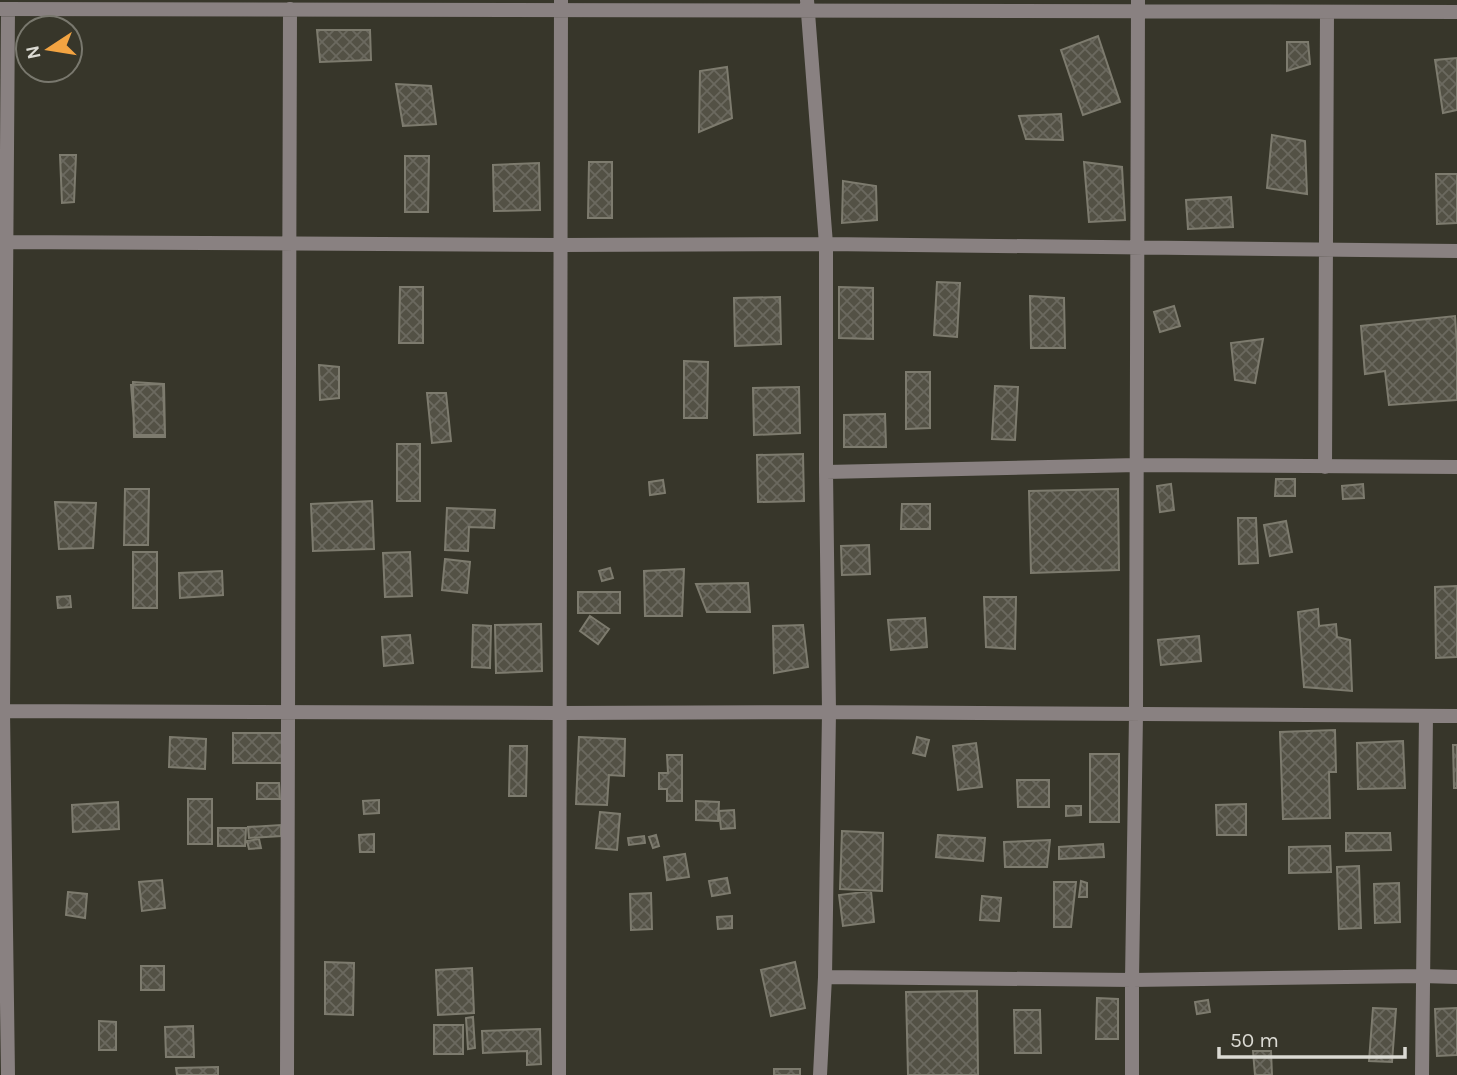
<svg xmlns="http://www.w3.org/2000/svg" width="1457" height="1075" viewBox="0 0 1457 1075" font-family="Karla,sans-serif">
<defs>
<pattern id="building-cross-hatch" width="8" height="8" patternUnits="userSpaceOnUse" patternTransform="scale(1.75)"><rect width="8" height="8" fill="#535145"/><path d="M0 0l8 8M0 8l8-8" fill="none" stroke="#6b695f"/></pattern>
</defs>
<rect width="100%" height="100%" fill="#37362a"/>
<path fill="url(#building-cross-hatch)" stroke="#7d7b6e" stroke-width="2" d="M317 30H370L371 60 320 62Z
M1098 36 1120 102 1083 115 1061 50Z
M1287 42H1308L1310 64 1287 71Z
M1457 58V110L1443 113 1435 60Z
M727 67 732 118 699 132 700 71Z
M396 84 431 86 436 124 403 126Z
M1061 114 1063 140 1026 139 1019 116Z
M1272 135 1305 141 1307 194 1267 188Z
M60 155H76L74 202 62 203Z
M405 156H429L428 212H405Z
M589 162H612V218H588Z
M1084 162 1122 167 1125 220 1089 222Z
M539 163 540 210 494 211 493 165Z
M1436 174H1457V223L1437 224Z
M843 181 876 186 877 220 842 223Z
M1231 197 1233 227 1188 229 1186 200Z
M937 282 960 283 957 337 934 335Z
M400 287H423V343H399Z
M839 287 873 288V339L839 338Z
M1030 296 1064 298 1065 348H1031Z
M780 297 781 344 735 346 734 298Z
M1174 306 1180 326 1160 332 1154 312Z
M1455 316 1457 347V400L1389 405 1385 371 1365 374 1361 326Z
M1263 339 1255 383 1235 380 1231 343Z
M684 361 708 362 707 418H684Z
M319 365 339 367V398L320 400Z
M906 372H930V428L906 429Z
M133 382 163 384 165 437H134Z
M164 384 165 435H135L131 385Z
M995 386 1018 387 1015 440 992 439Z
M799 387 800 433 754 435 753 388Z
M427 393H446L451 441 432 443Z
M885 414 886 447H844V415Z
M397 444H420V501H397Z
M803 454 804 501 758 502 757 455Z
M1276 479H1295V496H1275Z
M663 480 665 493 650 495 649 482Z
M1171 484 1174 510 1160 512 1157 486Z
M1363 484 1364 498 1343 499 1342 486Z
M125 489H149L148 545H124Z
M1118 489 1119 570 1031 573 1029 491Z
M372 501 374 549 313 551 311 504Z
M55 502 96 503 93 548 59 549Z
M902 504H930V529H901Z
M447 508 495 510 494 528 469 527 468 551 445 550Z
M1238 518H1256L1258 563 1239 564Z
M1286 521 1292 552 1270 556 1264 525Z
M869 545 870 574 842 575 841 546Z
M133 552H157V608H133Z
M410 552 412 596 385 597 383 553Z
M445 559 470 562 467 593 442 590Z
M610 568 613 578 602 581 599 571Z
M684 569 682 616H645L644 571Z
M222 571 223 595 180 598 179 573Z
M748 583 750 612H707L696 584Z
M1457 586V657L1436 658 1435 587Z
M578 592H620V613H578Z
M70 596 71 607 58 608 57 597Z
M984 597H1016L1015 649 986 647Z
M1318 609 1319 626 1336 624 1337 637 1350 640 1352 691 1304 687 1298 612Z
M590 616 609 629 598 644 580 631Z
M925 618 927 647 891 650 888 620Z
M541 624 542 671 496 673 495 625Z
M473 625 491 626 490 668 472 667Z
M803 625 808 667 774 673 773 626Z
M410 635 413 663 384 666 382 637Z
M1199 636 1201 661 1161 665 1158 640Z
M1335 730 1336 772H1329L1330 818 1283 819 1280 732Z
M233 733H282V763H233Z
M170 737 206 739 205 769 169 767Z
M579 737 625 739 624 776 609 775 607 805 576 804Z
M917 737 929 740 925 756 913 753Z
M1403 741 1405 788 1358 789 1357 743Z
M976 743 982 787 958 790 953 746Z
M1453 745H1457V788H1454Z
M510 746H527L526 796H509Z
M1090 754H1119V822H1090Z
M667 755H682V801H667V789H659V773H668Z
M1017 780H1049V807H1018Z
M257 783H279L280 799H257Z
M188 799H212V844H188Z
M379 800V813L364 814 363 801Z
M696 801 719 802 718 821 696 820Z
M118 802 119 829 73 832 72 805Z
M1246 804V835H1217L1216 805Z
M1066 806H1081V815L1066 816Z
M734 810 735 828 721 829 719 811Z
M600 812 620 814 617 850 596 848Z
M281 825V836L249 838 248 827Z
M218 828H246L245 846H218Z
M842 831 883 833 882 891 840 889Z
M1346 833H1390L1391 850 1346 851Z
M374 834V852H360L359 835Z
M656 835 659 846 653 848 649 837Z
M938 835 985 838 983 861 936 857Z
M644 836 645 843 629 845 628 838Z
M259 839 261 848 249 849 247 841Z
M1050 840 1047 867H1005L1004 842Z
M1103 844 1104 857 1059 859V847Z
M1330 846 1331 872 1289 873V847Z
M685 854 689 877 667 880 664 857Z
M1359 866 1361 928 1339 929 1337 867Z
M727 878 730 893 712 896 709 881Z
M162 880 165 908 142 911 139 882Z
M1081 881 1087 883V897H1079Z
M1054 882H1076L1071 927H1054Z
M1399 883 1400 922 1375 923 1374 884Z
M871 891 874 922 843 926 839 895Z
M68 892 87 894 85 918 66 915Z
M651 893 652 929 631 930 630 894Z
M982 896 1001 898 999 921 980 920Z
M732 916V928L718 929 717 917Z
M325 962 354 963 353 1015 325 1014Z
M795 962 805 1008 771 1016 761 970Z
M141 966H164V990H141Z
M472 968 474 1013 438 1015 436 970Z
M977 991 978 1075H908L906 992Z
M1097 998 1118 999V1039H1096Z
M1208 1000 1210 1012 1197 1014 1195 1002Z
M1373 1008 1396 1009 1392 1062 1369 1061Z
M1457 1008V1055L1437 1056 1435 1009Z
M1014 1010H1040L1041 1053H1015Z
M473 1017 475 1048 468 1049 466 1018Z
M99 1021 116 1022V1050H99Z
M434 1025H463V1054H434Z
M193 1026 194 1057H166L165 1027Z
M540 1029 541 1064 527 1065V1051L483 1053 482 1031Z
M1253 1051H1271L1272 1075H1255Z
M218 1067V1075H177L176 1068Z
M774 1069H800V1075H774Z"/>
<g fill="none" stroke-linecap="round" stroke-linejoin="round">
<path stroke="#898181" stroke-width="14" d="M807 0 826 244V472L829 712 825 977 820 1075
M0 9 1457 12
M0 242 560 245 826 244 1457 251
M1325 467 1327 12
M826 472 1137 465 1457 467
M0 711 558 713 829 712 1457 716
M825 977 1132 980 1422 976 1457 977
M8 1075 3 711 8 9
M287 1075 290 9
M559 1075 561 0
M1132 1075V980L1136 715 1138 0
M1422 1075 1426 716"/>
</g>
<g transform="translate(49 49) rotate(258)"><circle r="33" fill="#37362a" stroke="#79786e" stroke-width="2"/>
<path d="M0-5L12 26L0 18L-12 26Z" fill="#f3a442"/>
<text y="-10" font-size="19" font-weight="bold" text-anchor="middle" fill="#dbdad3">N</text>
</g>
<path d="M1219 1047v10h186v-10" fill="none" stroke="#dbdad3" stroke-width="3.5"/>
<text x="1230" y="1047" font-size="21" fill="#dbdad3" stroke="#37362a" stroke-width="5" paint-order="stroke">50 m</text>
</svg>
